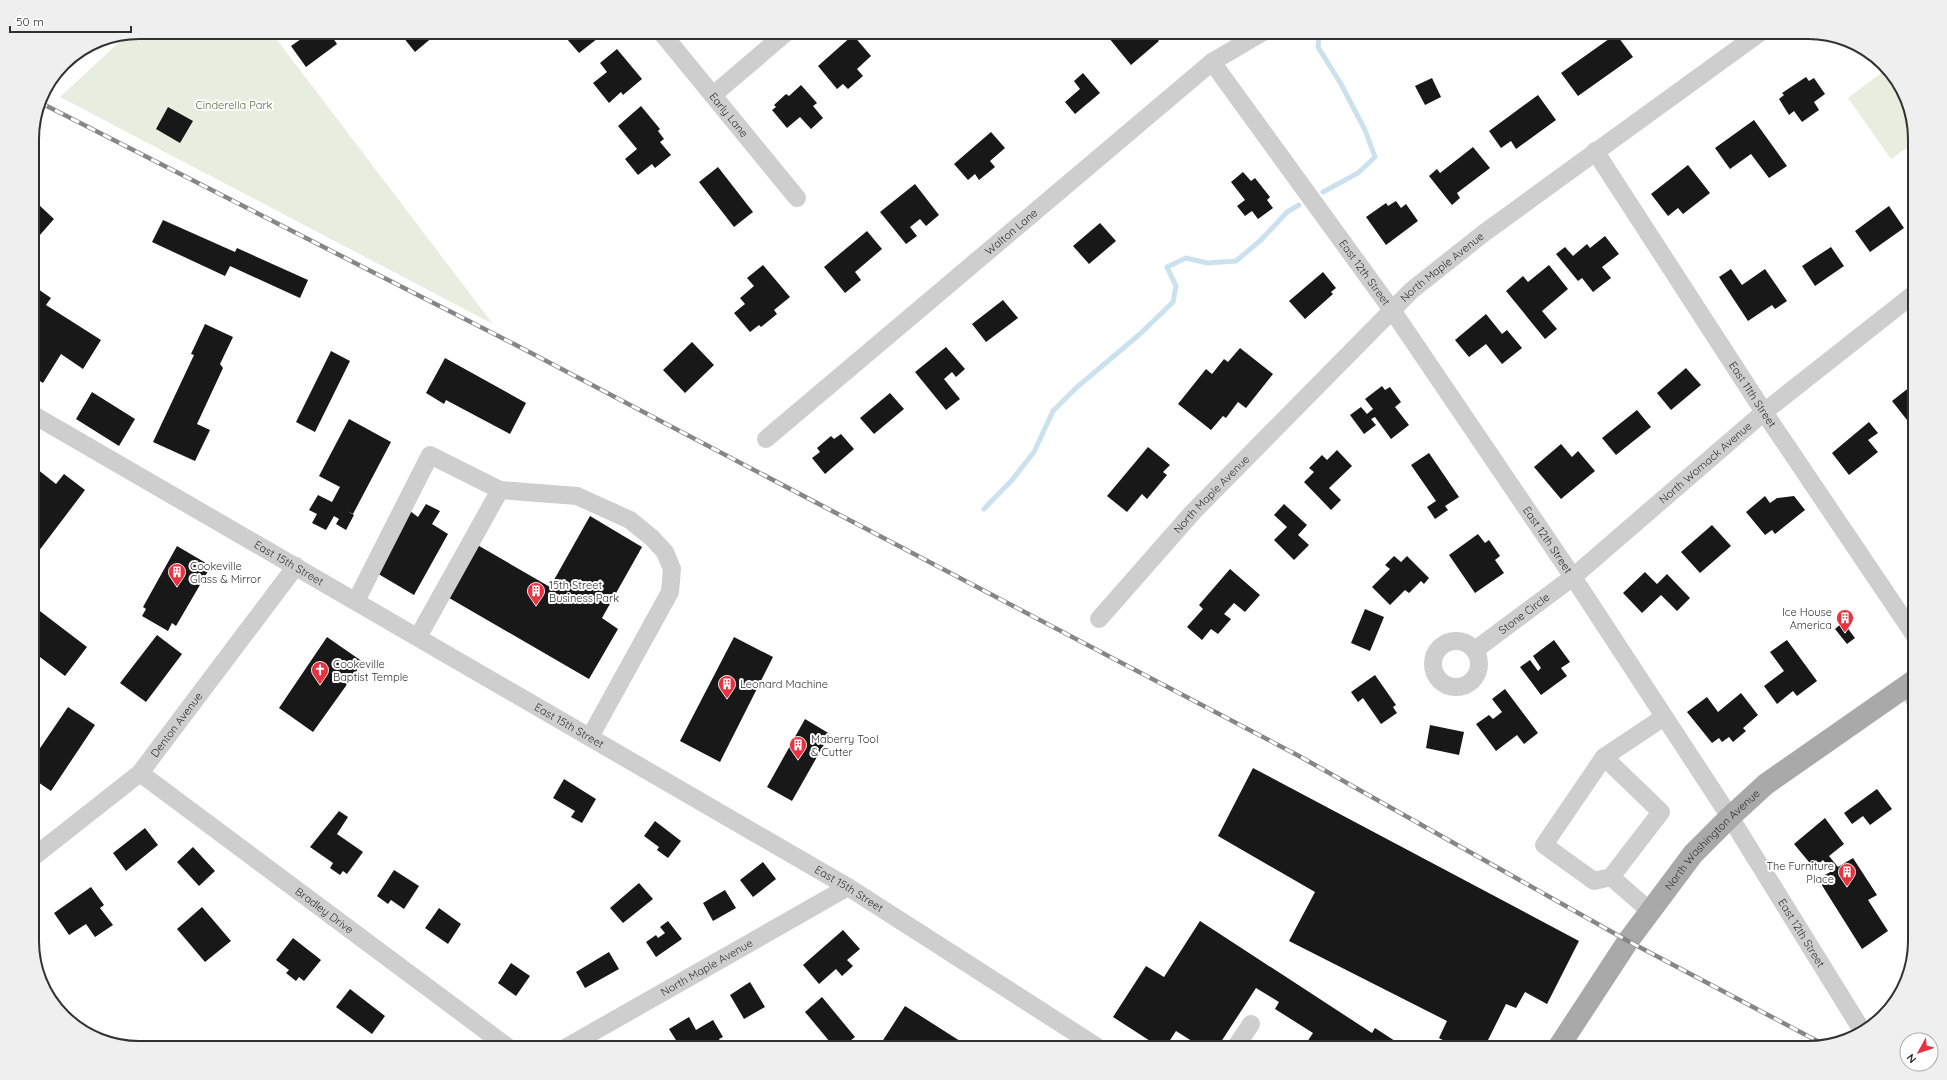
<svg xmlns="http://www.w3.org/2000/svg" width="1947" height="1080" viewBox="0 0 1947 1080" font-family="Quicksand,sans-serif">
<rect width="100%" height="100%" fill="#fff"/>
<path fill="#e7eedf" d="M139 32H271L493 324 60 97 128 34Z
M1885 70 1901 85 1915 132V142L1891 159 1848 98Z"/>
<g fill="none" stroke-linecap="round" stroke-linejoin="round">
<path stroke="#cbe1ee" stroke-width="5" d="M1319 32 1318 47 1341 84 1365 130 1375 157 1358 173 1323 192
M984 509 1012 480 1034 452 1053 411 1076 388 1140 334 1173 302 1176 286 1167 267 1186 258 1207 263 1236 261 1261 240 1287 212 1299 205"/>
</g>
<path fill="#181818" d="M311 32H329L337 44 306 67 291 46Z
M393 32H430L434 36 415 52 403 37 400 40Z
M561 32H599L602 35 579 53Z
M1104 32H1151L1159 41 1131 65Z
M1616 34 1633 57 1578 96 1561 73Z
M853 35 871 56 857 69 863 76 848 89 843 84 837 89 818 66Z
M617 49 642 79 623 95 621 92 609 103 593 83 607 72 600 63Z
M1083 73 1100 93 1075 114 1065 102 1080 89 1074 81Z
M1806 77 1809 81 1814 78 1825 94 1814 102 1819 110 1802 122 1794 111 1789 115 1779 99 1784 95 1782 93Z
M1432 78 1441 97 1425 105 1415 86Z
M801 85 817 103 813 106 823 118 811 129 800 117 787 128 772 110 776 107 774 105 786 94 789 96Z
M1538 95 1556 120 1516 149 1511 141 1501 148 1489 131Z
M641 106 660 129 658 131 664 139 660 142 671 155 655 168 652 164 638 175 625 159 637 149 618 126Z
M168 107 193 121 180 143 156 129Z
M1754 120 1787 166 1769 178 1751 154 1730 169 1715 148Z
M991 132 1005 148 990 161 995 167 979 180 975 174 968 180 954 164Z
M1473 147 1490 168 1457 193 1460 198 1452 205 1429 176 1437 169 1440 173Z
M1688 165 1710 193 1683 214 1678 208 1668 216 1651 194Z
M718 167 753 212 734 227 699 182Z
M1243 172 1251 181 1255 178 1270 197 1267 200 1273 208 1258 219 1252 211 1245 216 1237 206 1245 200 1231 182Z
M915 184 939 215 926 226 920 219 910 227 917 236 906 244 880 212Z
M1396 201 1401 208 1406 204 1418 221 1386 245 1366 217 1386 203 1388 206Z
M39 205 54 219 32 244V212Z
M1889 206 1904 228 1870 252 1855 231Z
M163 220 235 252 237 248 308 280 300 298 230 266 225 276 152 242Z
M1100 223 1116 241 1089 264 1073 246Z
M867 231 882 249 855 272 861 280 845 293 824 267Z
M1605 236 1619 254 1602 267 1611 278 1593 292 1582 278 1578 281 1556 254 1565 247 1573 256 1587 244 1590 248Z
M1831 247 1844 266 1815 286 1802 266Z
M763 265 790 297 774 310 777 314 761 327 759 325 750 332 734 313 745 304 740 298 754 286 747 278Z
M1549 265 1568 289 1542 311 1557 329 1545 339 1506 291 1523 276 1528 282Z
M1731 269 1742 285 1765 269 1787 301 1775 309 1772 305 1748 321 1719 277Z
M1323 272 1336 288 1331 292 1333 294 1305 319 1289 301Z
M38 289 51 298 46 305 101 340 83 369 61 354 43 383 32 376V298Z
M1003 300 1018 318 986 342 972 324Z
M1486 314 1502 334 1507 330 1522 348 1502 364 1486 344 1469 357 1455 340Z
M205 324 233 337 220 364 223 368 197 424 210 430 195 461 153 442 194 355 191 354Z
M692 342 714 365 685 393 663 370Z
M946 347 965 369 956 377 952 372 944 379 960 399 946 410 915 372Z
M1240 348 1273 374 1246 408 1238 402 1226 418 1223 416 1211 430 1178 404 1206 369 1212 374 1224 359 1228 362Z
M331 351 350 361 315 432 296 422Z
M445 358 526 403 510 434 446 400 444 404 426 393Z
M1686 368 1701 385 1671 410 1657 393Z
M1915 383V430L1892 401Z
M1382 386 1385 390 1390 387 1401 402 1395 407 1409 425 1391 439 1375 417 1371 419 1376 425 1364 434 1350 415 1361 407 1367 414 1373 409 1365 399Z
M92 392 135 419 119 446 76 419Z
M890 393 904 409 874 434 860 418Z
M1637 410 1651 427 1616 455 1602 438Z
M349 419 391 442 353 514 347 511 354 515 346 530 336 524 339 519 334 516 326 530 312 523 317 514 309 510 318 495 332 502 340 487 319 476Z
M1869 422 1878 433 1868 440 1878 452 1849 475 1832 453Z
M841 434 854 449 825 474 812 458 820 452 817 448 831 436 834 439Z
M1561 444 1572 457 1578 451 1595 471 1561 499 1534 467Z
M1148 447 1170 465 1163 472 1167 475 1147 499 1142 494 1127 512 1107 496Z
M1337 450 1352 466 1329 488 1341 500 1331 510 1304 482 1314 472 1309 468 1322 455 1327 460Z
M1429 453 1459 497 1445 506 1448 510 1435 519 1427 507 1436 501 1411 465Z
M32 465 56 484 64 474 85 490 32 560Z
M1765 496 1770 503 1777 498 1794 496 1805 510 1775 534 1772 530 1765 535 1746 512Z
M426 504 440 511 432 524 448 534 414 595 375 572 410 511 418 517Z
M1284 504 1307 525 1298 535 1309 545 1294 560 1274 540 1287 527 1274 515Z
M590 516 642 547 602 618 618 629 589 679 444 595 474 543 550 587Z
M1712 525 1731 546 1700 573 1681 552Z
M1478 534 1485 543 1489 540 1500 556 1495 560 1504 573 1475 593 1449 555Z
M177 546 211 566 176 626 172 623 168 631 142 616 146 609 143 607Z
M1394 556 1401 562 1407 556 1429 578 1424 584 1421 581 1409 593 1405 590 1390 605 1372 587 1390 569 1385 565Z
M1230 569 1260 595 1245 612 1234 603 1224 614 1231 619 1218 634 1211 629 1202 640 1187 627 1203 609 1199 605Z
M1645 572 1657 584 1667 574 1690 598 1677 611 1661 595 1642 613 1623 593Z
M32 605 87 647 65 676 36 654 32 659Z
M1365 609 1384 617 1370 651 1351 643Z
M1843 622 1855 638 1847 644 1835 629Z
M157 635 182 654 146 702 120 683Z
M327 637 363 662 313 732 279 708Z
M734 637 773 657 720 762 680 741Z
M1554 640 1570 662 1561 668 1567 676 1541 695 1520 667 1530 660 1538 671 1541 668 1533 656Z
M1787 640 1817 681 1797 696 1793 691 1777 704 1764 686 1784 671 1770 652Z
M1375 675 1396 705 1393 707 1397 713 1381 724 1363 698 1358 702 1351 692Z
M1505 689 1538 733 1524 744 1517 735 1496 751 1476 724 1489 715 1493 719 1502 712 1492 699Z
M1741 693 1758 715 1743 728 1746 731 1733 742 1729 737 1722 742 1719 738 1712 743 1687 712 1707 697 1718 712Z
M68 707 95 725 51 791 32 778V760Z
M805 719 830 734 792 801 767 787Z
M1430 725 1464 732 1459 755 1426 748Z
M1253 768 1579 941 1547 1004 1525 992 1516 1008 1506 1004 1484 1048H1458L1439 1038 1447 1021 1289 941 1315 892 1218 836Z
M564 779 596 799 582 823 571 817 575 811 553 798Z
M1877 789 1892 809 1870 825 1863 816 1852 824 1844 813Z
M339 811 348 817 337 834 363 852 347 874 343 871 340 875 330 868 333 863 310 847Z
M1825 818 1844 844 1829 856 1838 867 1853 858 1877 895 1868 900 1888 931 1862 949 1818 879 1832 871 1823 860 1814 868 1794 844Z
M655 821 681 841 668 858 657 850 659 847 644 836Z
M145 828 158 845 126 871 113 853Z
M193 847 215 871 199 886 177 862Z
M763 862 776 879 753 897 740 880Z
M394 870 419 886 404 909 391 900 388 904 377 896Z
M639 883 653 899 623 923 610 908Z
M91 887 104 905 100 908 113 925 95 937 86 924 69 935 54 913Z
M725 890 736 908 713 921 703 903Z
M202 907 231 941 205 962 177 929Z
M439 908 461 924 448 944 425 928Z
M668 921 682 939 656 957 646 942 656 935 658 938 665 933 660 927Z
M1200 921 1372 1033 1375 1028 1395 1041 1390 1048H1303L1313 1033 1275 1009 1279 1002 1256 988 1217 1048H1203L1176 1031 1165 1048H1161L1113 1017 1146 966 1164 977Z
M843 930 860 949 847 960 853 966 842 976 836 969 819 984 803 965Z
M293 938 321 960 304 981 299 977 296 981 286 973 289 970 276 960Z
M609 952 619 969 585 988 576 972Z
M511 963 530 976 516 996 498 983Z
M750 982 765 1007 744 1019 730 995Z
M350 989 385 1016 372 1034 336 1007Z
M822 997 855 1037 841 1048H835L805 1012Z
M905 1006 971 1048H878Z
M689 1017 696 1030 713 1020 723 1037 719 1039 724 1048H701L698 1044 691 1048H681L669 1029Z"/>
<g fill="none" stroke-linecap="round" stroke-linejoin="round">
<g stroke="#cecece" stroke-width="18">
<path id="s1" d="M661 32 797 198"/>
<path id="s2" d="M1212 62 1392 310 1573 577 1730 817 1863 1032"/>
<path d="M713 95 787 32"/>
<path id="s3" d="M1595 151 1764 412 1915 636"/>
<path id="s4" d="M32 414 848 887 1099 1048"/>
<path id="s5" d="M766 439 1212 62 1263 32"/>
<path d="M500 490 577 496 630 520 652 538 665 552 672 569 670 592 590 737"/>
<path d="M356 601 430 455 500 490 418 637"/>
<path id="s6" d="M1099 619 1193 512 1412 290 1484 233 1761 32"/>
<circle cx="1456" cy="664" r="23"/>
<path id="s7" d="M1475 650 1573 577 1764 412 1915 293"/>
<path d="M1905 686 1915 700"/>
<path d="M1604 757 1544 845 1594 881 1611 877"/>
<path id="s8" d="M140 773 509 1048"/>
<path id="s9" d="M32 858 140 773 296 566"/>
<path d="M1650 911 1611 877 1661 812 1604 757 1664 717"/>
<path id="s10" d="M565 1048 848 887"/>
<path d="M1235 1048 1251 1024"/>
</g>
<path stroke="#a9a9a9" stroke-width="22" id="s11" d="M1558 1048 1628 941 1693 854 1730 817 1766 784 1915 680"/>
<defs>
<path id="rail" d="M39 102 514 344 1299 756 1628 941 1823 1044"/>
</defs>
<use href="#rail" stroke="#868686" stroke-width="4.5"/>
<use href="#rail" stroke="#fff" stroke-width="3" stroke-dasharray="9" stroke-linecap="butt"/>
</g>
<defs>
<symbol id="building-pin" viewBox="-11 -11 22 30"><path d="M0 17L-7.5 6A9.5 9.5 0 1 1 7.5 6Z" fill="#eb3040" stroke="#fff"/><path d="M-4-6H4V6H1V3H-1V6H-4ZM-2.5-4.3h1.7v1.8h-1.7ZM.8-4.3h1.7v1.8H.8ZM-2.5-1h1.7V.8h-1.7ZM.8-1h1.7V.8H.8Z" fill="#fff"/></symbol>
<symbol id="church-pin" viewBox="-11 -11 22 30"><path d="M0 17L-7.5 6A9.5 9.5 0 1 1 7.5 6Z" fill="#eb3040" stroke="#fff"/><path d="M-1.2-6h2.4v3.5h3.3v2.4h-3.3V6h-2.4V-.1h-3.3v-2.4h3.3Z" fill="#fff"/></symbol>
</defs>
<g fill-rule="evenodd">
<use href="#building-pin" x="167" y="562" width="20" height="27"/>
<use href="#building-pin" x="526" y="581" width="20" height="27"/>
<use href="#building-pin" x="1835" y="608" width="20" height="27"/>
<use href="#church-pin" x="310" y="660" width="20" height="27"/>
<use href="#building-pin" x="717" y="674" width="20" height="27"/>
<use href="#building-pin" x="788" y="735" width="20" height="27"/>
<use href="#building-pin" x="1837" y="862" width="20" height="27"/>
</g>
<g text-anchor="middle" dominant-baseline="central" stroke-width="4" stroke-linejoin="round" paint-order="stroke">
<g font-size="11" fill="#546f3c" stroke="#fff">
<text x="234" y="105">Cinderella Park</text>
</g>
<g font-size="11" fill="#313131" stroke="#fff">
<text stroke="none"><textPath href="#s1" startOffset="107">Early Lane</textPath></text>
<text stroke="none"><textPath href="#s5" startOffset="321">Walton Lane</textPath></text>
<text stroke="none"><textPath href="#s6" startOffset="492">North Maple Avenue</textPath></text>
<text stroke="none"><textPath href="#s2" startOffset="260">East 12th Street</textPath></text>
<text stroke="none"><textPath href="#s3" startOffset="290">East 11th Street</textPath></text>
<text stroke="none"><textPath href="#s7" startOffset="297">North Womack Avenue</textPath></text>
<text stroke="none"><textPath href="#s6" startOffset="168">North Maple Avenue</textPath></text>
<text stroke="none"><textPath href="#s2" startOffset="584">East 12th Street</textPath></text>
<text stroke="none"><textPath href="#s4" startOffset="297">East 15th Street</textPath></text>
<text stroke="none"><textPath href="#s7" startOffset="61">Stone Circle</textPath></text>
<text stroke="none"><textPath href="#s9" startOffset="198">Denton Avenue</textPath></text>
<text stroke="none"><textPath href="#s4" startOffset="621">East 15th Street</textPath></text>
<text stroke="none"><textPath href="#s11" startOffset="260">North Washington Avenue</textPath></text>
<text stroke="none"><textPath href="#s4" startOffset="945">East 15th Street</textPath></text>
<text stroke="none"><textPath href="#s8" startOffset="230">Bradley Drive</textPath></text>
<text stroke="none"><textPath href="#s2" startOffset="1052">East 12th Street</textPath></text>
<text stroke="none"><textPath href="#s10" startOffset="163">North Maple Avenue</textPath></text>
</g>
<g font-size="11" fill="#313131" stroke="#fff" text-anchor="start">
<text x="190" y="566">Cookeville<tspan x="190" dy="13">Glass &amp; Mirror</tspan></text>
<text x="549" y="585">15th Street<tspan x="549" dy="13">Business Park</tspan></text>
<text x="1832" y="612" text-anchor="end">Ice House<tspan x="1832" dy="13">America</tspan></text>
<text x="333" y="664">Cookeville<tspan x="333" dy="13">Baptist Temple</tspan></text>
<text x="740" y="684">Leonard Machine</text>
<text x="811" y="739">Maberry Tool<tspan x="811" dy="13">&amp; Cutter</tspan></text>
<text x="1834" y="866" text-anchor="end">The Furniture<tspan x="1834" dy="13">Place</tspan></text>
</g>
</g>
<path d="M0 0H1947V1080H0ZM139 39H1808A100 100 0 0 1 1908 139V941A100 100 0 0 1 1808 1041H139A100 100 0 0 1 39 941V139A100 100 0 0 1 139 39Z" fill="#efefef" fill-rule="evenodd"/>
<path fill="none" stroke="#313131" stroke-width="2" d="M139 39H1808A100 100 0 0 1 1908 139V941A100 100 0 0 1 1808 1041H139A100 100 0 0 1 39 941V139A100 100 0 0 1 139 39Z"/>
<g transform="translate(1919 1052) rotate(230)"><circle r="19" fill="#ffffff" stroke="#adadad"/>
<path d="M0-3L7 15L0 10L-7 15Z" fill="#eb3040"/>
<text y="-6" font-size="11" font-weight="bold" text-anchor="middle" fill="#313131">N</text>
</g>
<path d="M10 26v6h121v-6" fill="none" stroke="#313131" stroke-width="2"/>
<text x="16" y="26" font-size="12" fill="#313131" stroke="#ffffff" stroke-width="3" paint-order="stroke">50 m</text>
</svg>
